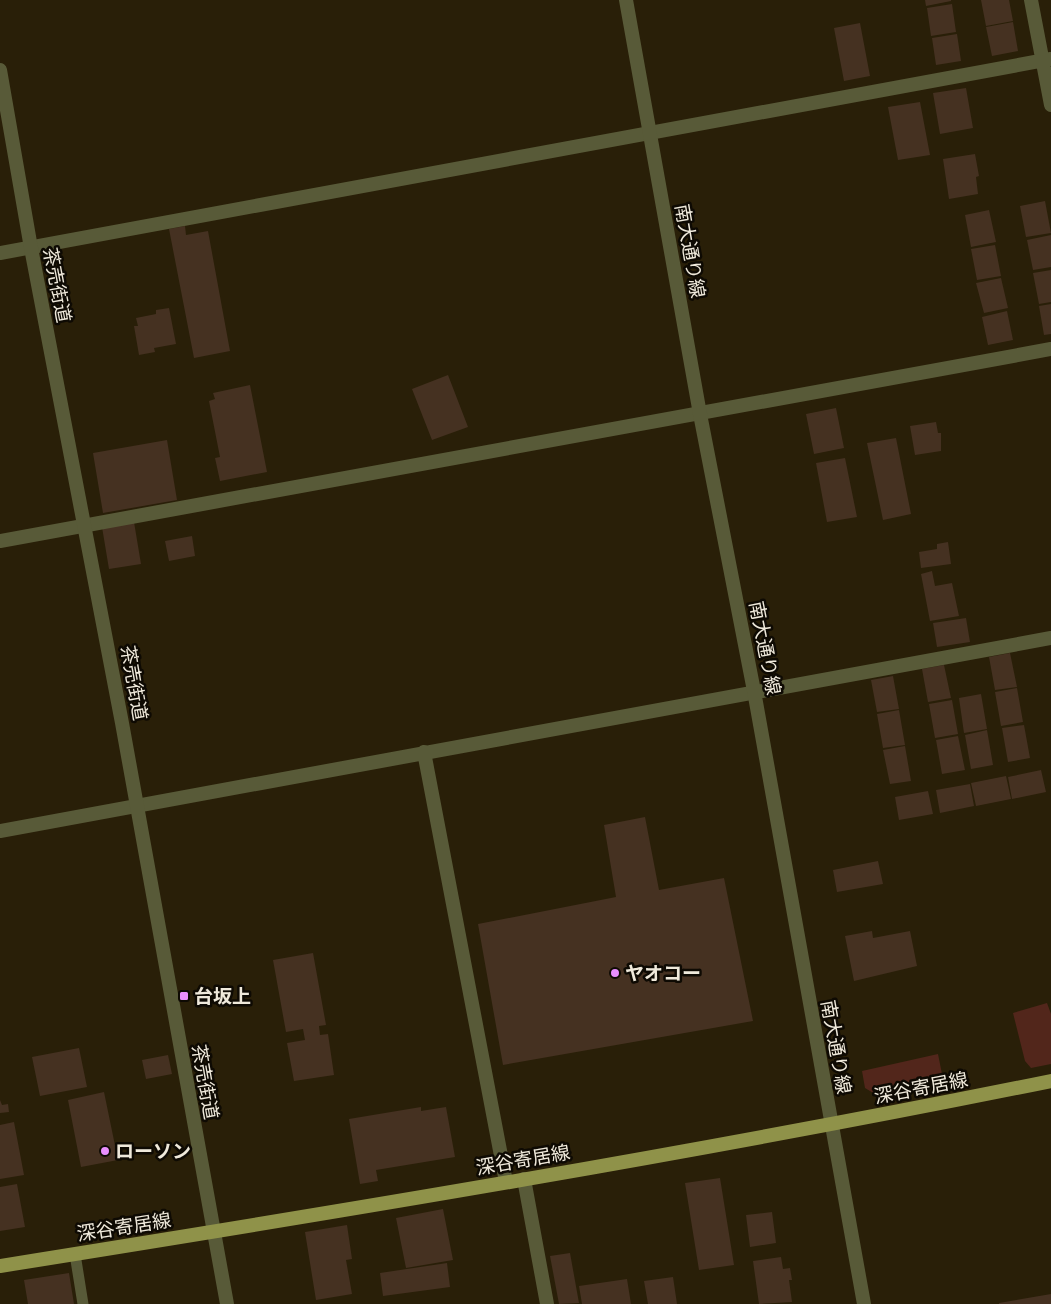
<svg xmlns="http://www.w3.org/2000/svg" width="1051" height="1304" viewBox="0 0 1051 1304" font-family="Jost,'Noto Sans JP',sans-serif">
<rect width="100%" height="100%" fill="#291f08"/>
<path fill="#52261b" d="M1047 1003 1051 1014V1064L1031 1068 1025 1061 1013 1013Z
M938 1054 943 1079 880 1097 865 1088 862 1071Z"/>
<path fill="#453121" d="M925 0H951V1L926 6Z
M981 0H1009L1013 21 986 26Z
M952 4 956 32 931 36 927 8Z
M1013 22 1018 51 992 56 986 27Z
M860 23 870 76 844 81 834 28Z
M957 34 961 61 936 65 932 38Z
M966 88 973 128 940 134 933 93Z
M920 102 930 155 898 160 888 107Z
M975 154 979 176 976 177 978 194 949 199 943 159Z
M1045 201 1051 233 1026 237 1020 206Z
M989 210 996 242 971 247 965 215Z
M185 226 186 235 208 231 230 351 194 358 169 229Z
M1051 235V267L1033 270 1027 240Z
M995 245 1001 276 977 280 971 249Z
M1051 270V302L1039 304 1033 273Z
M1001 278 1008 308 984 313 976 283Z
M1051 304V334L1044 335 1039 306Z
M169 308 176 344 154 348 155 352 139 355 134 326H138L136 318 156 314V310Z
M1007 311 1013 340 988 345 982 317Z
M448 375 468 427 432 440 412 389Z
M250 385 267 472 220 481 215 458 220 457 209 401 215 399 213 393Z
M836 408 844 448 814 454 806 414Z
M936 422 938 433H941V451L915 455 910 426Z
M896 438 911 514 883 520 867 443Z
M167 440 177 500 103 513 93 453Z
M845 458 857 517 827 522 816 463Z
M134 522 141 564 109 569 102 527Z
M192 536 195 556 169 561 165 541Z
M948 542 951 564 921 568 919 552 937 549V544Z
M932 571 935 586 952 583 959 616 930 621 921 574Z
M966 618 970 642 937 647 933 623Z
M1010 653 1017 687 995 690 989 657Z
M944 665 951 698 928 702 922 669Z
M893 676 899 709 877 712 871 680Z
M1017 688 1023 722 1001 726 995 692Z
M981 694 987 729 964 733 959 698Z
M952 700 958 734 935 738 929 704Z
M899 710 905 745 883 748 877 714Z
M1024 725 1030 758 1008 762 1002 728Z
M987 730 993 765 971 769 965 735Z
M958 736 965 770 942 774 936 740Z
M905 746 911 781 890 784 883 750Z
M1041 770 1046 792 1012 799 1008 777Z
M1006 776 1011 799 976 806 971 783Z
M970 784 974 806 940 813 936 790Z
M928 791 933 814 899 820 895 797Z
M645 817 659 890 724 878 753 1021 503 1065 478 924 616 897 604 825Z
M878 861 883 884 837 892 833 870Z
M872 931 873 938 910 931 917 966 854 981 845 936Z
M313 953 326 1025 319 1026 320 1035 328 1034 334 1075 294 1081 287 1043 305 1040 303 1029 286 1032 273 960Z
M79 1048 87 1087 40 1096 32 1057Z
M168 1055 172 1074 146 1079 142 1060Z
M104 1092 118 1160 81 1167 68 1100Z
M0 1100 2 1105 8 1104 9 1112 0 1113Z
M421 1107V1111L446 1107 455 1157 376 1170 378 1181 360 1184 349 1119Z
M14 1122 24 1175 0 1179V1125Z
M720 1178 734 1265 699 1270 685 1183Z
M17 1184 25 1227 0 1231V1187Z
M443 1209 453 1260 406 1268 396 1218Z
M772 1212 776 1243 750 1247 746 1215Z
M347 1225 352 1259 346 1260 352 1294 316 1300 305 1232Z
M570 1253 579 1303 559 1304 550 1256Z
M781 1257 783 1269 790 1268 792 1280H789L792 1302 759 1304 753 1261Z
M447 1263 450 1287 383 1296 380 1273Z
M69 1273 74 1304H28L24 1280Z
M673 1277 677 1304H648L644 1281Z
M627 1279 631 1304H582L579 1286Z
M1051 1294V1304H999V1303Z"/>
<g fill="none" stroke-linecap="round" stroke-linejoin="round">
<path stroke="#585a38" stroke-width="11" d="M75 1254 83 1304"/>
<path stroke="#585a38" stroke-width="14" d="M1031 0 1051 105
M0 253 1051 59
M0 541 1051 349
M424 752 506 1182
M0 831 1051 638
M524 1179 547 1304"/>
<path stroke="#585a38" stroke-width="14" d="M626 0 700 414 754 691 864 1304
M0 70 31 248 122 723 227 1304"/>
<path stroke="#8f9249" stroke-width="14" d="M0 1266C351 1210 702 1152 1051 1081"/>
</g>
<g fill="#e98efe" stroke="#0e0a03" stroke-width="2">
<circle cx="615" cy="973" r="5"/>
<rect x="179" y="991" width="10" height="10" rx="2.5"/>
<circle cx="105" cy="1151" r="5"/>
</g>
<g text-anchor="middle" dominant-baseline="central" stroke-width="5" stroke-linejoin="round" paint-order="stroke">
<g font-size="19" fill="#efe9db" stroke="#0e0a03">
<text transform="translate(690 251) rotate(80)">南大通り線</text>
<text transform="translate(57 285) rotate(79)">茶売街道</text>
<text transform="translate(765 648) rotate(79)">南大通り線</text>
<text transform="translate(134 683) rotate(80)">茶売街道</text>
<text transform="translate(836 1047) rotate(80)">南大通り線</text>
<text transform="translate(205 1082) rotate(80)">茶売街道</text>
<text transform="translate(921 1088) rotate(-11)">深谷寄居線</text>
<text transform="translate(523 1160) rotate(-10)">深谷寄居線</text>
<text transform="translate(124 1227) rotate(-9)">深谷寄居線</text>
</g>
<g font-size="19" font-weight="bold" fill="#efe9db" stroke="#0e0a03" text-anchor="start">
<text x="625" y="973">ヤオコー</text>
<text x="194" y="996">台坂上</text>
<text x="115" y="1151">ローソン</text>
</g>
</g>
</svg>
